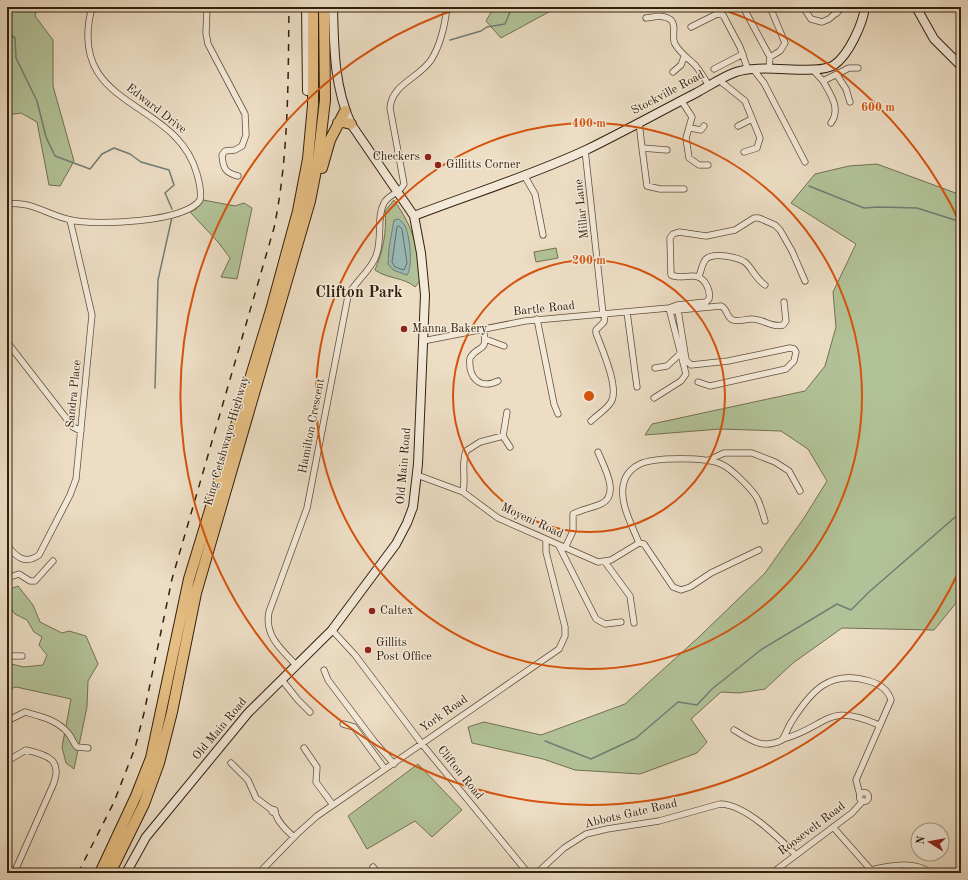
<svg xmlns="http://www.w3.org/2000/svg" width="968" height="880" viewBox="0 0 968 880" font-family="'Old Standard TT',serif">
<rect width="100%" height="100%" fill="#ecddc4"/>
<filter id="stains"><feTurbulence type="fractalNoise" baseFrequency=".005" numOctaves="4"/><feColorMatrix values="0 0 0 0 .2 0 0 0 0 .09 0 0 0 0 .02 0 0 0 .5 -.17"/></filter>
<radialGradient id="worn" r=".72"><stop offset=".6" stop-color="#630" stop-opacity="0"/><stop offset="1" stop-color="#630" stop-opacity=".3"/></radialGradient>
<path fill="#b2c298" stroke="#727152" d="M7 7H37L35 16 53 40V86L74 161 60 186 49 185 37 122 21 113 7 115Z
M494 7H558L501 38 486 21Z
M877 164 961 195V597L934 630 842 628 793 663 765 689 739 693 721 692 691 719 707 742 697 753 640 774 575 770 543 759 472 743 468 727 484 722 541 735 625 704 700 636 765 573 804 518 827 481 808 449 781 431 720 429 645 435 652 424 805 391 825 366 836 327 833 292 856 244 791 203 815 174 849 166Z
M203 200 235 206 244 203 252 208 237 279 221 277 230 258 218 242 190 212 196 209Z
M394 200C415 231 417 244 420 281L415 287C404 277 387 279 375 270 383 250 387 232 385 211Z
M556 248 558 258 536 262 534 252Z
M18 586 33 605 40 622 62 633 69 631 86 636 98 664 88 681 87 707 74 769 66 763 62 747 71 699 16 687 7 690V663L24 667 43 665 47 655 39 645 42 637 34 632 27 620 15 614 7 603 10 589Z
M418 764 462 810 432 837 415 821 367 849 348 816Z"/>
<path fill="#99bbb8" stroke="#707d74" d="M399 219C401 221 404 224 405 226 410 236 413 267 407 275L393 270 388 264 389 248 394 220Z"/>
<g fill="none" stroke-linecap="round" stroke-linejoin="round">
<path stroke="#666e62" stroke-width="1" d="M399 226 402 229 407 263 404 270 395 267 392 262 397 227Z"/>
<path stroke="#707d74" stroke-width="1.5" d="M7 33 15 38 16 58 37 101 46 137 55 156 90 169 102 154 114 148 130 154 141 162 169 170 174 185 165 193 172 209
M450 40 481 31 487 27 505 24 512 7
M809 186 864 208 879 207 917 208 961 222
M155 388 158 280 172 217
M545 741 591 759 636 738 678 702 697 705 712 689 762 649 837 604 851 610 869 592 961 512"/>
<defs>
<path id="street" d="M207 7 206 33 208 44 245 114 246 135 242 146 235 150 225 151 222 155C223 168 225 173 238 176
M743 7 770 57 769 68
M803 7 811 19 822 22 829 19 843 7
M834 7 837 13
M646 18C655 17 664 14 671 20 677 26 671 37 675 44 680 53 688 58 695 65 700 71 705 79 709 86
M691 27 717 14 723 15 740 47 748 70
M770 57 780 51 785 43 770 7
M714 69 743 54
M753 69 764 83 805 162
M812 69 823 81 849 68H858
M673 72 681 65 684 57
M837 75 846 89 850 102
M719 80 745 101 760 138 757 148 744 152
M823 81C831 95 841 109 831 123
M681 100 692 117 686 138 689 158 699 165H708
M639 122 642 148 667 150
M738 126 752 119
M690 128 701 130 704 126
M642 148 647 186 660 189H684
M585 150 603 314
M524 175 535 194 543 235
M7 204C29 200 50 216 71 220 96 226 186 222 200 200 202 191 199 182 197 174 176 97 65 110 92 7
M699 276C701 272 702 263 706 259 714 252 737 257 745 262 752 268 755 278 765 285
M678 310 721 306C728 309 726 318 733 320 739 322 746 319 752 319 764 319 771 328 783 325L786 321 784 302
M627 312 637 387
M670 312 678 310 686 360 691 365 728 361 790 348 794 349 796 352 794 361 786 369 710 386 698 382
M537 319 554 404 558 414
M483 329C489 354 478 344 470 358 468 377 479 390 498 381
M485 339 504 346
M423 341 525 321 669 308 677 305 706 302 709 299C710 294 709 289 706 284 697 269 683 281 671 275L670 238 673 234 679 232 706 236 735 230 754 218H759L775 225 780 230 792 251 805 281
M7 342 73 427 81 431
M655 368 667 366 681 353
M654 398 681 381 686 374 669 308
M591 421C597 415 607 409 611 402 620 388 601 347 596 333V330L604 322 605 314
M503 436 510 447
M707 461 724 453H752L775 462 789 471 800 491
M417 475 463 492 498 518 598 562 611 560 639 543 644 544 673 587 681 590 690 587 711 573 759 550
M463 492C466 478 461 464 466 451L480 442 503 436 507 412
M639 543C632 525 618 501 624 482 626 474 633 467 640 464 655 457 706 457 721 464 731 468 754 491 758 500 761 507 763 514 765 521
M7 545C16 557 25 565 39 555L70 495 76 479 92 315 70 220
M559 546 596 619 605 624 621 622
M565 548 573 531V514C582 509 592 508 601 504 621 495 603 465 598 452
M605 562 630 596 634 623
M7 578 19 574 30 581H35L53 561
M332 630 355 655 422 744 528 873
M7 656H22
M297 666C282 650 264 636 269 612L307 508 348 296C355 281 370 272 376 256 383 239 376 217 384 203 388 195 400 193 404 184L390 108C392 84 419 78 431 60 440 46 445 24 447 7
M324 670 328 680 374 741 394 764
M282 680 298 700 310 712
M7 721 25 712C40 716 57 720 68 733 72 737 73 743 77 747L88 748
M343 724 354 727 385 769
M734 730C751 740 762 750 782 740 786 734 788 727 792 721 811 691 830 669 869 681 879 684 888 689 891 700L856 780 860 795
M783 739C828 727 826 701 879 725
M304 748 317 767 316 782 333 805
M7 761 26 750C48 755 63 760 53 785L14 873
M231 763 248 780 256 798 272 810
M859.5 797a4.5 4.5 0 1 1 9 0a4.5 4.5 0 1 1-9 0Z
M275 813 272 812V809L275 810C275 819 287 831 294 837
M833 827 871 870 870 873
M373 867 378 873
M871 870C891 865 914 861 931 873
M259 873 298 833 317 816 559 649 565 636V627L546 552V541
M537 873 564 848 586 834 607 829 659 821 720 804C745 804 779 838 796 855
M772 873 852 813 863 801"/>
<path id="secondary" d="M306 7 307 91
M916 7 934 39 961 66
M414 216C471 194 530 176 586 150 623 132 659 112 696 93 709 86 722 77 736 72 761 63 817 76 834 65 849 55 863 23 865 7
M126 873 146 837 248 713 332 630 396 544 407 523 413 507 418 464 425 295 421 253 414 216 351 124C334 86 334 48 333 7"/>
<path id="highway" d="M338 123 343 122 351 124
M322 168 330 140 345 111
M100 873 136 796 151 758 189 579 271 310 298 211 308 159 313 105V7
M110 873 144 804 159 763 172 712 196 593 310 201 318 160 325 100 324 7"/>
</defs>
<use href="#street" stroke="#604f3b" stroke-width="7"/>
<use href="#secondary" stroke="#32200d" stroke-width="10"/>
<use href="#highway" stroke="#32200d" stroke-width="12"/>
<use href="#street" stroke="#f3e9d9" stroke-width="5.5"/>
<use href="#secondary" stroke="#f3e9d9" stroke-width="8"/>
<use href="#highway" stroke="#e6be82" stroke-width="10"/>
<path stroke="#32200d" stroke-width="1.5" stroke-dasharray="7 7" stroke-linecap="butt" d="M78 873 114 802 135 748 144 713 172 579 274 228C289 155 288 81 289 7"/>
</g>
<g fill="none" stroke="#d6530c" stroke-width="2">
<circle cx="589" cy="396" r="136"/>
<circle cx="589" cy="396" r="273"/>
<path d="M960 569A409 409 0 1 1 463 7M715 7A409 409 0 0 1 960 223"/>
</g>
<g fill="#8f2418" stroke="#f3e9d9" stroke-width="1.5">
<circle cx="428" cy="157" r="4"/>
<circle cx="438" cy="165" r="4"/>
<circle cx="404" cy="329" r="4"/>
<circle cx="372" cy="611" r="4"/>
<circle cx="368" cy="650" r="4"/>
</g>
<g text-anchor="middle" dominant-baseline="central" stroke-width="3" stroke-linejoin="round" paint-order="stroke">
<g font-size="12" fill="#32200d" stroke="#f3e9d9">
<text transform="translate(668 93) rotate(-28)">Stockville Road</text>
<text transform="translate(156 109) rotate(38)">Edward Drive</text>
<text transform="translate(582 209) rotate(-96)">Millar Lane</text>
<text transform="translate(544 309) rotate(-6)">Bartle Road</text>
<text transform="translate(74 394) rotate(-84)">Sandra Place</text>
<text transform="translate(312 426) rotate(-79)">Hamilton Crescent</text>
<text transform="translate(227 441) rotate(-74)">King Cetshwayo Highway</text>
<text transform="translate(404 466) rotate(-85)">Old Main Road</text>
<text transform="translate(532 521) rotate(25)">Moyeni Road</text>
<text transform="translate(444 714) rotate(-35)">York Road</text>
<text transform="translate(220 729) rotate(-50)">Old Main Road</text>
<text transform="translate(460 773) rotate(51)">Clifton Road</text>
<text transform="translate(631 814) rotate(-13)">Abbots Gate Road</text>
<text transform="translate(812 829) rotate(-37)">Roosevelt Road</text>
</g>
<g font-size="12" fill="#32200d" stroke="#f3e9d9" text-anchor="start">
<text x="420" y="157" text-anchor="end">Checkers</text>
<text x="446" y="165">Gillitts Corner</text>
<text x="412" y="329">Manna Bakery</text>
<text x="380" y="611">Caltex</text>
<text x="376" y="643">Gillits<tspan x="376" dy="14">Post Office</tspan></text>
</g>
<g font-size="16" font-weight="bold" fill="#32200d" stroke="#f3e9d9">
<text x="359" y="293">Clifton Park</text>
</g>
</g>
<circle cx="589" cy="396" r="6" fill="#d6530c" stroke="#f3e9d9" stroke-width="2"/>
<g font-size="12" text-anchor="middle" font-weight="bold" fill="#d6530c" stroke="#f3e9d9" stroke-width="3" stroke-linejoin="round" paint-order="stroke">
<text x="878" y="111">600 m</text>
<text x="589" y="127">400 m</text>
<text x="589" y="264">200 m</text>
</g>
<rect width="968" height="880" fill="none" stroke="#ecddc4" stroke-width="24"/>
<rect x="8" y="8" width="952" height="864" fill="none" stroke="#32200d" stroke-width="2"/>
<rect x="12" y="12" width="944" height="856" fill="none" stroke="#32200d"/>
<g transform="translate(930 842) rotate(281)"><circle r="19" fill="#f3e9d9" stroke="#a69987"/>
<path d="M0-3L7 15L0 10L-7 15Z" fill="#8f2418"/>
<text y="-6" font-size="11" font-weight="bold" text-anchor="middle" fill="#32200d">N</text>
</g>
<rect width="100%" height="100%" filter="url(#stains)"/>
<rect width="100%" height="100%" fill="url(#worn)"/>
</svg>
